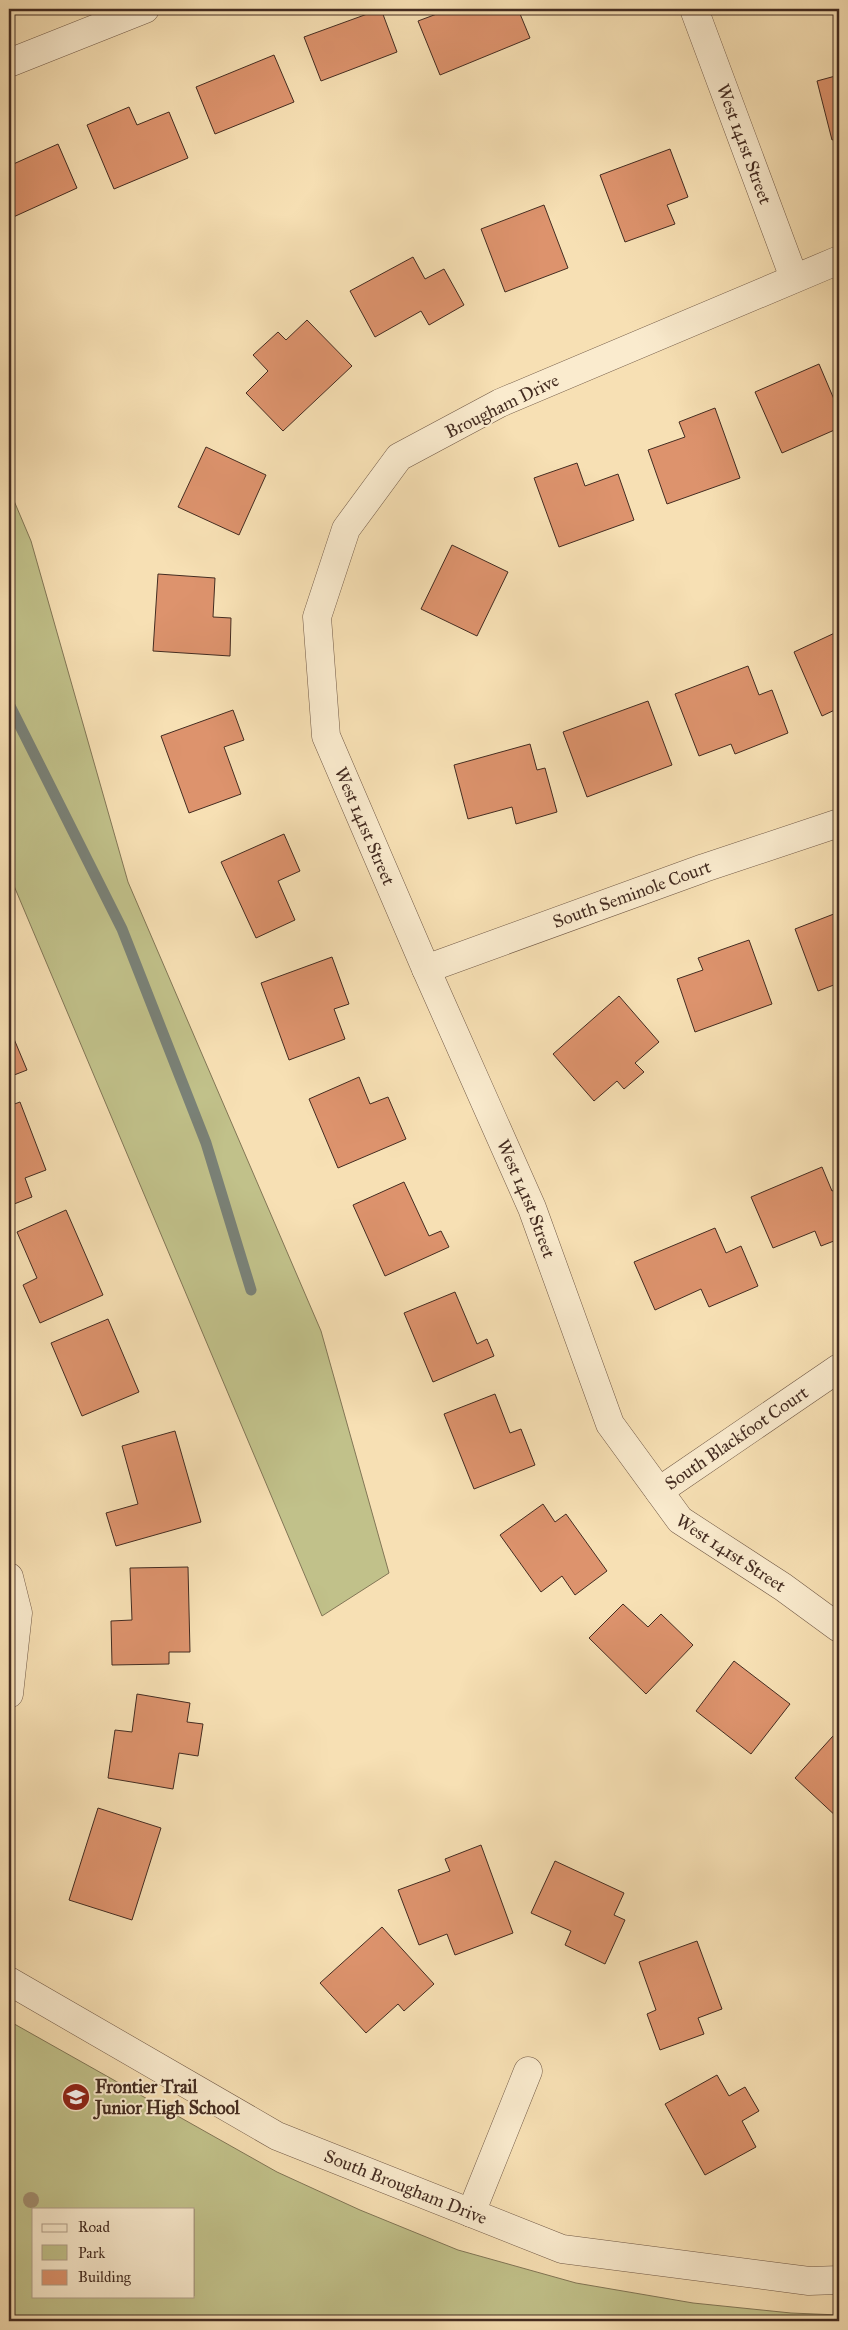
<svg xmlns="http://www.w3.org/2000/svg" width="848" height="2330" viewBox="0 0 848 2330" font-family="'IM FELL Great Primer',serif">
<rect width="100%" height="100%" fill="#f7e0b4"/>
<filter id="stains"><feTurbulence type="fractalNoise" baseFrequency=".004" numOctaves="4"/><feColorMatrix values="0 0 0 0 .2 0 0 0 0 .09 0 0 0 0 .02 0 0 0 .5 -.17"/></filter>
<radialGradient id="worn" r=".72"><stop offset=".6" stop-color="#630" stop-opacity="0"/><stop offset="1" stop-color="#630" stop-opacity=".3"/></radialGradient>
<path fill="#c1c18a" stroke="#827656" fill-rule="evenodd" d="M9 489 31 541 128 882 321 1331 389 1573 322 1616 9 874Z
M9 2021 277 2172 360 2210 458 2250 576 2283 693 2303 791 2313 839 2315V2321H9ZM34 2209H194V2296H34Z"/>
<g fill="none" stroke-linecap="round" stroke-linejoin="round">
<path stroke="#7a8278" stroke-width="11" d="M9 704 122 929 206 1143 251 1290"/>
</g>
<path fill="#dd936d" stroke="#442c21" d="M381 9 397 52 321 81 304 37Z
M450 9H518L530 38 440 75 418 21Z
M274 55 294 102 215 134 196 87Z
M839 75V138L832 140 817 81Z
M129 107 137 125 169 112 188 158 114 189 87 125Z
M58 144 77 188 9 219V166Z
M670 149 688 197 667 205 675 224 625 242 600 175Z
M544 205 568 268 505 292 481 229Z
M413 257 425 279 444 269 464 305 429 325 421 311 375 337 350 291Z
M307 320 352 366 283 431 246 393 268 371 253 355 278 332 286 340Z
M819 364 839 411V428L782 453 755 392Z
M715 408 740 478 667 504 648 450 685 437 679 422Z
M206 447 266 475 239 535 178 507Z
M577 463 585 486 618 474 634 520 559 547 534 478Z
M452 545 508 572 477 636 421 609Z
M158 574 215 578 213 617 231 618 230 656 153 651Z
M839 631V708L822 716 794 652Z
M748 666 759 695 772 690 788 733 735 754 731 744 699 756 675 694Z
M648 701 672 765 587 797 563 732Z
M233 710 244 740 224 747 241 794 189 813 161 736Z
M530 744 537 770 545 768 557 812 516 824 512 807 468 819 454 765Z
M284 834 300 871 278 881 295 920 256 938 221 862Z
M839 912V983L818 991 795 929Z
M749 940 772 1004 695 1032 677 979 703 970 698 958Z
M332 957 349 1004 334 1009 345 1039 289 1060 261 983Z
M619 996 659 1042 635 1063 644 1072 624 1089 617 1081 594 1101 553 1054Z
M9 1027 27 1070 9 1077Z
M359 1077 370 1104 388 1097 406 1139 338 1168 309 1099Z
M20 1102 46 1170 25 1178 32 1197 9 1206V1106Z
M822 1167 832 1191 839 1188V1239L821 1246 815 1231 773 1248 751 1197Z
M404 1182 429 1236 441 1231 449 1247 385 1276 353 1205Z
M66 1210 103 1295 40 1323 23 1285 37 1278 17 1232Z
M715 1228 726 1253 741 1246 758 1286 709 1307 701 1289 655 1310 634 1262Z
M455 1292 477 1344 487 1339 494 1356 433 1382 404 1313Z
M108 1319 139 1392 82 1416 51 1343Z
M495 1394 510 1433 521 1429 535 1465 474 1489 444 1414Z
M175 1431 201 1522 116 1546 106 1513 138 1504 122 1446Z
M543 1504 555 1522 566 1514 607 1571 575 1595 562 1576 541 1592 500 1535Z
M188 1567 190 1652H169V1664L112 1665 111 1621 132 1620 130 1568Z
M623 1604 648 1627 661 1614 693 1645 646 1694 589 1638Z
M734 1661 790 1704 751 1754 696 1711Z
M137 1694 190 1703 187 1722 203 1724 198 1756 179 1753 173 1789 108 1778 115 1730 132 1732Z
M833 1736 839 1741V1819L795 1778Z
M98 1808 161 1828 132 1920 69 1900Z
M481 1845 513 1933 455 1955 447 1934 419 1945 398 1890 450 1871 445 1859Z
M555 1861 624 1893 614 1915 625 1920 605 1964 565 1945 571 1931 531 1913Z
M382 1927 434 1984 404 2011 398 2004 366 2033 320 1983Z
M697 1941 722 2009 698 2018 704 2034 660 2050 647 2014 656 2010 639 1962Z
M717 2075 729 2096 745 2087 759 2111 742 2121 756 2147 705 2175 665 2104Z"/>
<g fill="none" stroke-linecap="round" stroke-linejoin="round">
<defs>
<g id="minor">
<path id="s1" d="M694 9 794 278"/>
<path d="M9 63 145 9"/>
<path id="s2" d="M839 260 500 403 399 457 346 529 317 617 326 736 426 969 532 1208 610 1424 680 1520 783 1587 839 1628"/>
<path id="s3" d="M426 969 704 868 839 823"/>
<path id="s4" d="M659 1491 839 1368"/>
<path d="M9 1577 18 1613 9 1694"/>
<path d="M471 2213 528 2071"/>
</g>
<g id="tertiary">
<path id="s5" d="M9 1981 277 2136 562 2249 809 2281 839 2280"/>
</g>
</defs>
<use href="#minor" stroke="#715946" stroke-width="29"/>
<use href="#tertiary" stroke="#715946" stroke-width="29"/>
<use href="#minor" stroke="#faebce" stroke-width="28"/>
<use href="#tertiary" stroke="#faebce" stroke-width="28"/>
</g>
<circle fill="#a28e6f" cx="31" cy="2200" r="8"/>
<defs>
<symbol id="school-disc" viewBox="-11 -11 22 22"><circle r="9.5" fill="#8f2418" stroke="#faebce"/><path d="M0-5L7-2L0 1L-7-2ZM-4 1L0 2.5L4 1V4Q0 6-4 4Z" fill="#fff"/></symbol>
</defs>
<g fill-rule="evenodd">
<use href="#school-disc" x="60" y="2081" width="32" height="32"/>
</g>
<g text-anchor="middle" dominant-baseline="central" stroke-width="4" stroke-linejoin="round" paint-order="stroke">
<g font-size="18" fill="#442c21" stroke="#faebce">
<text stroke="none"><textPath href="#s1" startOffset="144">West 141st Street</textPath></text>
<text transform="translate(502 406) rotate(-26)">Brougham Drive</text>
<text stroke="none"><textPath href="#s2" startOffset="882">West 141st Street</textPath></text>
<text stroke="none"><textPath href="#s3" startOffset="219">South Seminole Court</textPath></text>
<text stroke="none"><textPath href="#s2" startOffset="1288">West 141st Street</textPath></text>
<text stroke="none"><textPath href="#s4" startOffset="94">South Blackfoot Court</textPath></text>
<text stroke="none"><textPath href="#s2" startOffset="1708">West 141st Street</textPath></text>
<text stroke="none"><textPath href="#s5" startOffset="448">South Brougham Drive</textPath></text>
</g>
<g font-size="18" font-weight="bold" fill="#442c21" stroke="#faebce" text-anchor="start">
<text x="95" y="2087">Frontier Trail<tspan x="95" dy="21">Junior High School</tspan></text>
</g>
</g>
<rect width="848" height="2330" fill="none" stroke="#f7e0b4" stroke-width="30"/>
<rect x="10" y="10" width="828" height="2310" fill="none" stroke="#442c21" stroke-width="2.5"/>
<rect x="15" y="15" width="818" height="2300" fill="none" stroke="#442c21"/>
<rect x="32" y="2208" width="162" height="90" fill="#faebce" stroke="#b19f89"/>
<rect x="42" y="2224" width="25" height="8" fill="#faebce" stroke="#b19f89"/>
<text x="78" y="2232" font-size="15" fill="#442c21">Road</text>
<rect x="42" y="2245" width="25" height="15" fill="#c1c18a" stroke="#b19f89"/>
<text x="78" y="2258" font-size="15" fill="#442c21">Park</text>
<rect x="42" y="2270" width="25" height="15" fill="#dd936d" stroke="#b19f89"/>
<text x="78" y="2282" font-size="15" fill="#442c21">Building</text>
<rect width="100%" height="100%" filter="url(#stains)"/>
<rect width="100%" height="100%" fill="url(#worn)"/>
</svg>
